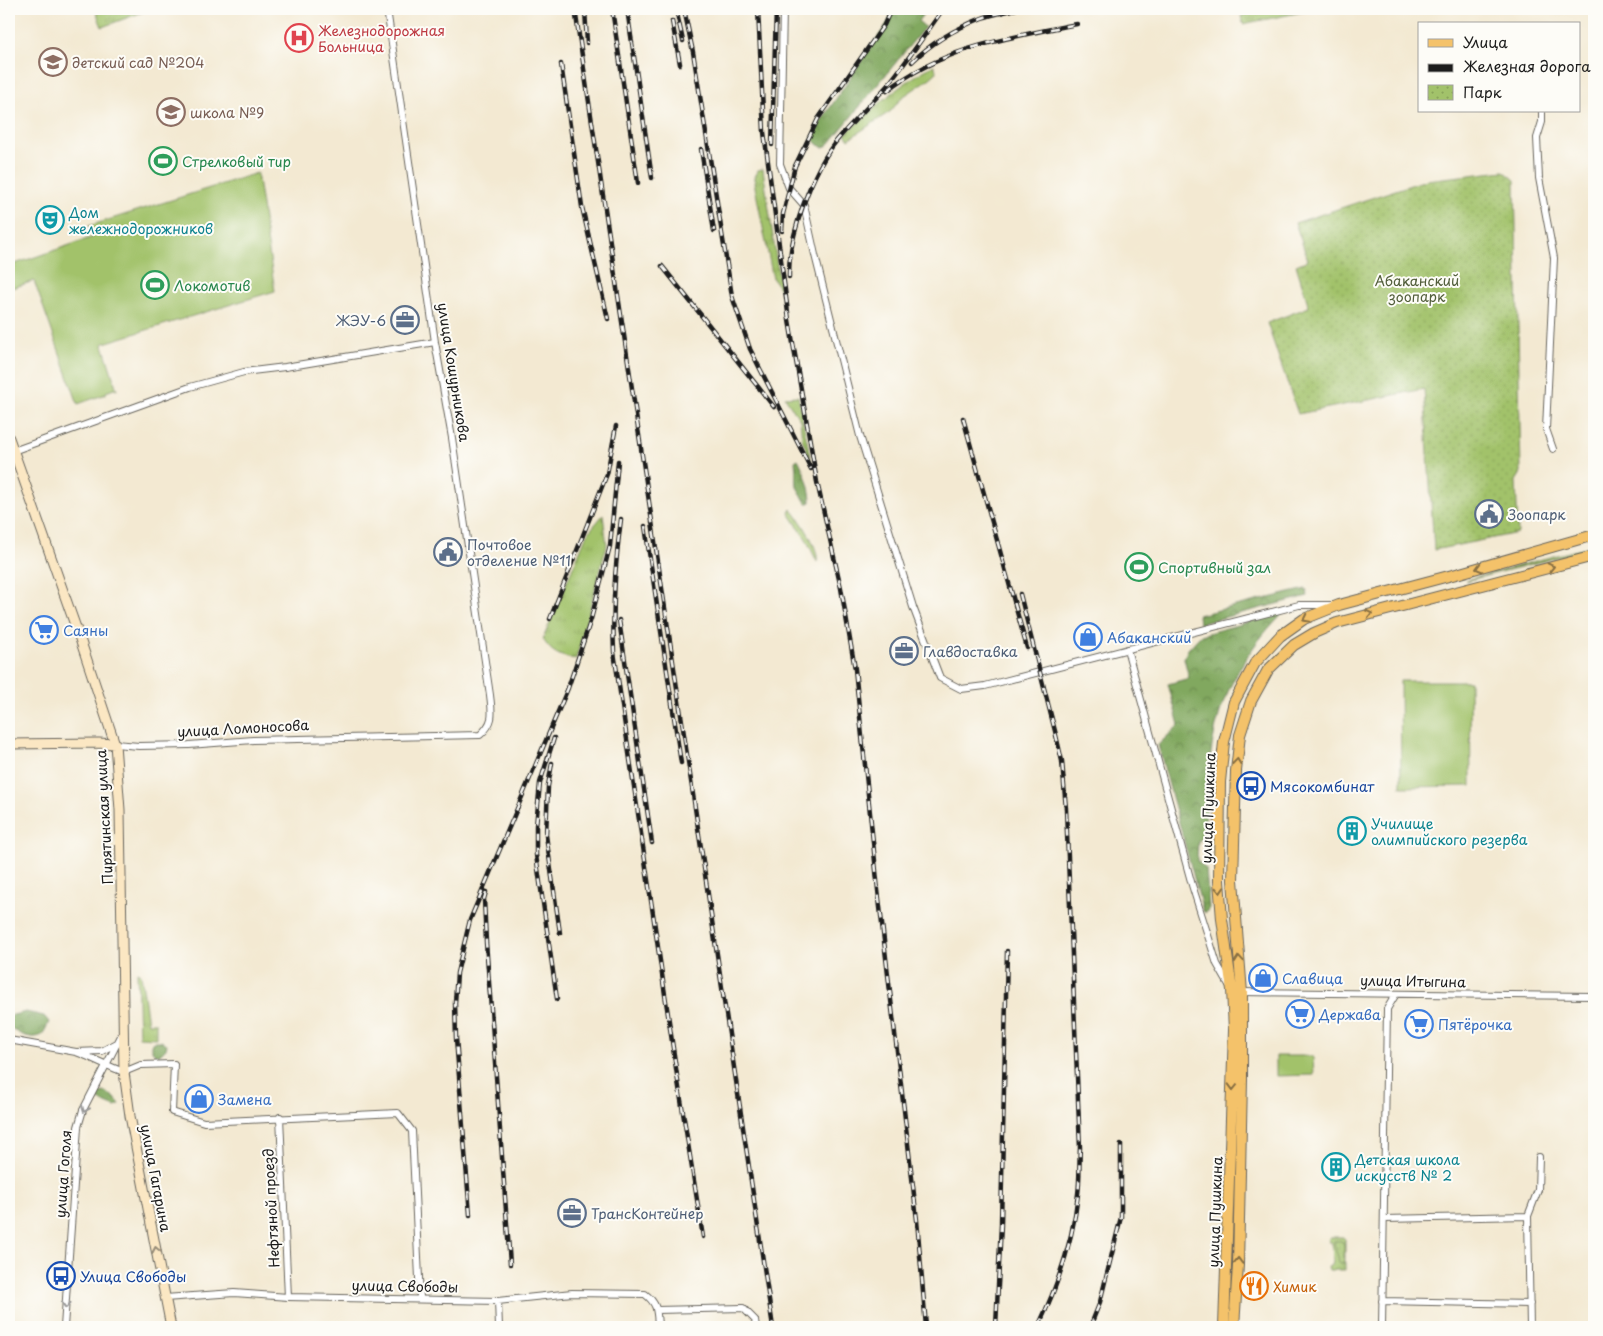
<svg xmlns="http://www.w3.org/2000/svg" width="1603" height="1336" viewBox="0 0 1603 1336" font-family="'Playpen Sans',sans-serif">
<defs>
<pattern id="grass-tufts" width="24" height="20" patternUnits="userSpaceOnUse" patternTransform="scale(1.25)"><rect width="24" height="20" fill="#a2c26a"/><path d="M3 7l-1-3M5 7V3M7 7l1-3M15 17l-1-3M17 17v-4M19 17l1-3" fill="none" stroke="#8ba65b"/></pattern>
<pattern id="forest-crowns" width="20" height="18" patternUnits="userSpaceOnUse" patternTransform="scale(1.25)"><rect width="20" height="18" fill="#81a85e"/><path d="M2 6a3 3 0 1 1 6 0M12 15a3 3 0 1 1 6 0" fill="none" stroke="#69884d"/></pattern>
<pattern id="park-dots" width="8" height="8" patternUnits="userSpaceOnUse" patternTransform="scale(1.25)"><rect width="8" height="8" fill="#a2c26a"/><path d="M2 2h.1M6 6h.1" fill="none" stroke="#8ba65b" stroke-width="1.8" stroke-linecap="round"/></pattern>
</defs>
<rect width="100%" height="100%" fill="#fdfcf7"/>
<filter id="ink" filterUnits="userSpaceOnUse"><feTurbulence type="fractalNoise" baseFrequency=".02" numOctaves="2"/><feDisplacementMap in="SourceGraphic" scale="10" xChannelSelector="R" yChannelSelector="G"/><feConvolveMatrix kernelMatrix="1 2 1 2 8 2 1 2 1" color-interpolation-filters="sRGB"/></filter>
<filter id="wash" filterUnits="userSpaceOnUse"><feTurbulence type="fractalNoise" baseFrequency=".0096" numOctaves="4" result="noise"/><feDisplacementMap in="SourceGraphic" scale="20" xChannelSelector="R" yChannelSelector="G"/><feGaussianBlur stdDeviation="1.12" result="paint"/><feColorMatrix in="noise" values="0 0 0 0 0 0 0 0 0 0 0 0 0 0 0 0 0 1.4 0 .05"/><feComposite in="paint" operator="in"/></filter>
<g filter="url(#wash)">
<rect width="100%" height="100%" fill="#f3e9d2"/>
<path fill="url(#grass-tufts)" stroke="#5f6f43" d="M95 9H151L102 27Z
M1263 9H1317L1243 24 1241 16Z
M934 65 937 72 929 79 901 98 891 111 849 139 845 134C873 109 900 83 934 65Z
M763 169 781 291 773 279 755 187V177L758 170Z
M798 396 811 461 802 439 800 420 785 397Z
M791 509C800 518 820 549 817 562L806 539 789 513Z
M603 515 607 545 576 659C560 657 551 653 543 639L587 534Z
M1594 545V548L1466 581V580Z
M137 972 141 974 148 1023H156V1038L139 1037Z
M1330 1237H1343L1345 1239V1270H1329L1328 1267 1332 1265 1333 1262 1332 1243 1328 1240Z"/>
<path fill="url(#forest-crowns)" stroke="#4e623d" d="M894 9H927L918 21 925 27 829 144 823 148 812 139 823 118 888 22Z
M798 459C804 470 811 489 811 502L809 503H806L797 487 795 461Z
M1306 589 1308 596 1199 624 1198 615Z
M1284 612C1256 639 1233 674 1220 712 1207 752 1208 797 1204 838L1198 841 1197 861 1206 869 1209 908 1206 913 1203 911 1158 745 1179 725 1168 684 1189 678 1184 658 1188 649 1201 635Z
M26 1012 44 1016 49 1022C47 1026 44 1034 40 1036 29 1040 16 1033 9 1026V1016Z
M155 1041H161L167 1044 166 1049 161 1054 156 1055 152 1051V1043Z
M105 1092 114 1097 120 1104 115 1107 94 1098 97 1093Z"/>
<path fill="url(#park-dots)" stroke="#5f6f43" d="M1504 171 1515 180 1521 473 1516 481 1518 533 1434 550 1424 389 1298 414 1267 323 1309 307 1296 265 1308 260 1295 223 1426 180Z
M1334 1241H1341L1344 1243V1264H1339C1339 1255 1334 1249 1334 1241Z"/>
<path fill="#a2c26a" stroke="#5f6f43" d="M257 173 275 291 104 343 103 345 117 390 114 389 106 392V394L78 404 34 281 9 289V266L93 237 89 226Z
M1400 681H1470L1471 786 1401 787Z
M1276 1056H1313L1314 1075 1276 1076Z"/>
</g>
<g filter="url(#ink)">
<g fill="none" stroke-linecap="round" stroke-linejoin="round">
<defs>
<path id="street" d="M783 9 780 164 789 188 804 205 815 255 860 436 913 607 940 678 961 689 985 686 1299 605H1333
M1542 111V122L1537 138 1539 178 1554 258 1546 429 1553 449
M13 451 190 387 244 372 285 367 435 342
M1127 649 1192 885 1217 964 1229 985
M115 744 139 746 189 745 253 740 480 735C495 722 492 713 490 695L452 438 435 342 387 9
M1241 992 1594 996
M9 1040 76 1052 102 1051 119 1042
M76 1052C93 1058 107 1066 124 1072L141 1065 174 1064 172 1112 204 1122 398 1113 412 1131 420 1299
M280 1117 288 1297
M1384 1219 1528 1216
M165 1298 234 1293 288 1297 498 1301 572 1293 645 1294C658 1304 657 1312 658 1327
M498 1301 499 1327
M1382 1301 1530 1304
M657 1310 743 1308 755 1320 756 1327
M64 1327 78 1127 83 1110 122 1034
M1382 1327 1387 1009 1396 994
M1530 1327 1528 1216 1538 1190 1539 1157"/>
<path id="secondary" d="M9 438 80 639 115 744 120 810 124 1072 130 1116 171 1327
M9 744 99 743 115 744"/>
<path id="primary" d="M1224 1327 1234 1030 1232 990 1222 919 1219 881 1220 782 1224 742 1234 702 1255 663 1280 636 1304 619 1339 605 1460 573 1594 535
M1234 1327 1238 1265 1242 1080V993L1233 880 1236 771 1240 735 1251 701 1268 670 1294 645 1314 633 1337 623 1594 556"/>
</defs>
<use href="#street" stroke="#67645c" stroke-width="8"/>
<use href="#secondary" stroke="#67645c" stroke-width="11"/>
<use href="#primary" stroke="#67645c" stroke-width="12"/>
<use href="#street" stroke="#fff" stroke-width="6"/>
<use href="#secondary" stroke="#fbe7c3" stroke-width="9"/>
<use href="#primary" stroke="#f4c26a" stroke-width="10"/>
<defs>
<path id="rail" d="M575 9 773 1327
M585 9 587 43
M612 9 638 183
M627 9 652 178
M676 9 683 41
M684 9 693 52 732 296 750 349 811 469
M758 9 764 132 789 320 817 482 841 588 855 669 878 890 917 1220 926 1327
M672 21 680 64
M912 62C931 43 957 28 982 18 993 14 1005 12 1016 9
M561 64 582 207 608 319
M887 91C940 48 1011 37 1077 24
M772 145 776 9
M701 149 714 231
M782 231 783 214 795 166 818 119 884 25 891 9
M662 266 774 407
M789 277C788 237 812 170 838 139 853 121 871 104 887 86 907 61 925 35 943 9
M963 418 1027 648
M621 519C615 564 612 607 614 652L677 1075 703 1237
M645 526 681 763
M1020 594 1055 731 1062 761 1066 809 1080 1148C1079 1163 1080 1179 1078 1194 1073 1241 1058 1285 1038 1327
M550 619 607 474 616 426
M619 620 652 843
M554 738 540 783 536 826V855L557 999
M552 763 548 786 546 835 560 933
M486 892 484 899 486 942 510 1264
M470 1215 456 1038 455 1003 457 973 470 920 568 688 591 619 610 546 618 461
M996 1327 1001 1224 1007 951
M1090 1327 1100 1302 1121 1217V1144"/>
</defs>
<use href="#rail" stroke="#1c1c1c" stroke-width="4.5"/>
<use href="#rail" stroke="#fdfcf7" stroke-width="2.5" stroke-dasharray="8" stroke-linecap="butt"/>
</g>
<defs><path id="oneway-chevron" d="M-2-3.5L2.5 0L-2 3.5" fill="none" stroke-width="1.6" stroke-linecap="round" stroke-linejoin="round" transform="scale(1.25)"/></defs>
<g stroke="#886f43">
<use href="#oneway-chevron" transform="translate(1551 567) rotate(-13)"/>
<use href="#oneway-chevron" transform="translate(1479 568) rotate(164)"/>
<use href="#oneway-chevron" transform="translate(1369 614) rotate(-13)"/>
<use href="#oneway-chevron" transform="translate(1306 619) rotate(153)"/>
<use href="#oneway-chevron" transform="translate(1237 762) rotate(-83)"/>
<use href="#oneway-chevron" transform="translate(1220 890) rotate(87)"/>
<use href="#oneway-chevron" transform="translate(1239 959) rotate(-95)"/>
<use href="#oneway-chevron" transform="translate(1233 1087) rotate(91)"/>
<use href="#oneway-chevron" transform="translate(1238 1261) rotate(-89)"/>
</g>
<g stroke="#999">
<use href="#oneway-chevron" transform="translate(85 1109) rotate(113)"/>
<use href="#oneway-chevron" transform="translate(66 1305) rotate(94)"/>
</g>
<use stroke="#978c78" href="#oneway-chevron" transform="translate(156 1250) rotate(-101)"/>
</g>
<defs>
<symbol id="hospital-ring" viewBox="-11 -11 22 22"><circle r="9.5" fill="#fdfcf7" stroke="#e0444e" stroke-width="1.5"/><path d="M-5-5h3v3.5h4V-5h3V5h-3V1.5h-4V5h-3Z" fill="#e0444e"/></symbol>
<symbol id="school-ring" viewBox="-11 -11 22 22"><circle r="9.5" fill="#fdfcf7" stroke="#8d6e63" stroke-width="1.5"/><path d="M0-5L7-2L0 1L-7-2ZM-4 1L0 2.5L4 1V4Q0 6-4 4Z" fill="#8d6e63"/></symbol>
<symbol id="stadium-ring" viewBox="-11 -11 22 22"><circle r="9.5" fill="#fdfcf7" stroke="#2e9e5b" stroke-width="1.5"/><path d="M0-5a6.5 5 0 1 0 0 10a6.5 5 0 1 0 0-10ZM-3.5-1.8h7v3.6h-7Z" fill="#2e9e5b"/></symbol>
<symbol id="theatre-ring" viewBox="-11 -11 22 22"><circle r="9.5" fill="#fdfcf7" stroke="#0f9aa8" stroke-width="1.5"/><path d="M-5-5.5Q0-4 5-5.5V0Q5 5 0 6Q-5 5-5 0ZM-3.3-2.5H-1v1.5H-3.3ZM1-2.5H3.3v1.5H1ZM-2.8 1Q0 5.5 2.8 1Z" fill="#0f9aa8"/></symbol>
<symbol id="office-ring" viewBox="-11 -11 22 22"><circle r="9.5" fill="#fdfcf7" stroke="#5c6f8a" stroke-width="1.5"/><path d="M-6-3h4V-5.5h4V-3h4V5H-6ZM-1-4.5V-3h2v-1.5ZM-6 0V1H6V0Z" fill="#5c6f8a"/></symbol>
<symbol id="civic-ring" viewBox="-11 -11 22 22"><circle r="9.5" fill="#fdfcf7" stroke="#5c6f8a" stroke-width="1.5"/><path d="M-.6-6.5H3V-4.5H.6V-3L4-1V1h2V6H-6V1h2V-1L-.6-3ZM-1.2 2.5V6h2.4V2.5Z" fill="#5c6f8a"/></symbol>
<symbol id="supermarket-ring" viewBox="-11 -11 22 22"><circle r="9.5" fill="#fdfcf7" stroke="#3f7fe0" stroke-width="1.5"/><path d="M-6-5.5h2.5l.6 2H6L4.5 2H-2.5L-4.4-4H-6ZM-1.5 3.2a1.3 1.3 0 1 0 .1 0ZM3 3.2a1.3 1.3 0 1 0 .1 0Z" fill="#3f7fe0"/></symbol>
<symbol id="shop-ring" viewBox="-11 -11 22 22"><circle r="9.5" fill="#fdfcf7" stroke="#3f7fe0" stroke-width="1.5"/><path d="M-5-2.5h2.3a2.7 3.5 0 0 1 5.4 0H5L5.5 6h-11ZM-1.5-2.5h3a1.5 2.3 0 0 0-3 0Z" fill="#3f7fe0"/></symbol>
<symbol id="bus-ring" viewBox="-11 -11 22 22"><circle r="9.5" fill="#fdfcf7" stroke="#1a4fb4" stroke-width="1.5"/><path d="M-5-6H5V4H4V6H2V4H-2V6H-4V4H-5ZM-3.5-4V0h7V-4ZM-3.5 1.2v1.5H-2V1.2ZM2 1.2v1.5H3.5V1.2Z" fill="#1a4fb4"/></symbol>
<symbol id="building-ring" viewBox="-11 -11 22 22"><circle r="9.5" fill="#fdfcf7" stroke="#0f9aa8" stroke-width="1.5"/><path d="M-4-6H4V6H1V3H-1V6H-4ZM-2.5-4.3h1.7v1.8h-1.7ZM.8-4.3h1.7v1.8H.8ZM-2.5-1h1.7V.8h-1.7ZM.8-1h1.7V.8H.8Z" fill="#0f9aa8"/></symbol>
<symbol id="restaurant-ring" viewBox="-11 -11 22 22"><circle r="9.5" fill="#fdfcf7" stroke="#e8710a" stroke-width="1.5"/><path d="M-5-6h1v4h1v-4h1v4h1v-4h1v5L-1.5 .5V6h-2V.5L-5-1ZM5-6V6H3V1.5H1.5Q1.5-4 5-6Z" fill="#e8710a"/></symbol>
</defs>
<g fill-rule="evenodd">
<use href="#hospital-ring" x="283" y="22" width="32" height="32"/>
<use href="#school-ring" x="37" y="46" width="32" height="32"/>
<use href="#school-ring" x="155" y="96" width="32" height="32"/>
<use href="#stadium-ring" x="147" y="145" width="32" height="32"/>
<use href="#theatre-ring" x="34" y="204" width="32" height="32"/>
<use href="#stadium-ring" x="139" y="269" width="32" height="32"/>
<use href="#office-ring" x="389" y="304" width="32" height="32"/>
<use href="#civic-ring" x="1473" y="498" width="32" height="32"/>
<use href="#civic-ring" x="432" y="536" width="32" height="32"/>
<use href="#stadium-ring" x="1123" y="551" width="32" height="32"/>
<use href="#supermarket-ring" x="28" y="614" width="32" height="32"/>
<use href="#shop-ring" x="1072" y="621" width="32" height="32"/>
<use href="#office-ring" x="888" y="635" width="32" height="32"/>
<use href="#bus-ring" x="1235" y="770" width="32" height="32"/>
<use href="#building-ring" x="1336" y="815" width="32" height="32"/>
<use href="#shop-ring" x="1247" y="962" width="32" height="32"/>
<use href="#supermarket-ring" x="1284" y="998" width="32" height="32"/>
<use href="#supermarket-ring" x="1403" y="1008" width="32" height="32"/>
<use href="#shop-ring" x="183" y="1083" width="32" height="32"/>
<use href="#building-ring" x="1320" y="1151" width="32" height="32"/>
<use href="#office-ring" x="556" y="1197" width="32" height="32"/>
<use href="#bus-ring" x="45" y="1260" width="32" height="32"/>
<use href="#restaurant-ring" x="1238" y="1270" width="32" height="32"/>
</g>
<g text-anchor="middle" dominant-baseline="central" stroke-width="4" stroke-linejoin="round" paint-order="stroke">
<g font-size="14" fill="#be3a42" stroke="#fdfcf7" text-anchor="start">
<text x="318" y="30">Железнодорожная<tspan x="318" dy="16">Больница</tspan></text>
</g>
<g font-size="14" fill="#785e54" stroke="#fdfcf7" text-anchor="start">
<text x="72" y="62">детский сад №204</text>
<text x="190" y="112">школа №9</text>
</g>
<g font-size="14" fill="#27864d" stroke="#fdfcf7" text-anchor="start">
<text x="182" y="161">Стрелковый тир</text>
<text x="174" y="285">Локомотив</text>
<text x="1158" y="567">Спортивный зал</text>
</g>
<g font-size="14" fill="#0d838f" stroke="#fdfcf7" text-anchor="start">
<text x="69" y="212">Дом<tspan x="69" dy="16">жележнодорожников</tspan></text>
<text x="1371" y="823">Училище<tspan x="1371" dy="16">олимпийского резерва</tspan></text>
<text x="1355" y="1159">Детская школа<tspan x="1355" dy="16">искусств № 2</tspan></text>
</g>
<g font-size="14" fill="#525e3b" stroke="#fdfcf7">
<text x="1417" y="280">Абаканский<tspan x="1417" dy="16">зоопарк</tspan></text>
</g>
<g font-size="14" fill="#4e5e75" stroke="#fdfcf7" text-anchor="start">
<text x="386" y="320" text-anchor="end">ЖЭУ-6</text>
<text x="1508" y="514">Зоопарк</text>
<text x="467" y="544">Почтовое<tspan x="467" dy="16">отделение №11</tspan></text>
<text x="923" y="651">Главдоставка</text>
<text x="591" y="1213">ТрансКонтейнер</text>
</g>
<g font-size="14" fill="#1c1c1c" stroke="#fdfcf7">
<text transform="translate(454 372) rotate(81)">улица Кошурникова</text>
<text transform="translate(243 728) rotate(-3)">улица Ломоносова</text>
<text transform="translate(1208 808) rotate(-88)">улица Пушкина</text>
<text transform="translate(104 817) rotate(-93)">Пирятинская улица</text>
<text transform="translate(1413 981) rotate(1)">улица Итыгина</text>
<text transform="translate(63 1174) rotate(-86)">улица Гоголя</text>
<text transform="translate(156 1178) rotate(79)">улица Гагарина</text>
<text transform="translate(271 1208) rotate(-93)">Нефтяной проезд</text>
<text transform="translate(1215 1212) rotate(-88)">улица Пушкина</text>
<text transform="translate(405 1286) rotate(1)">улица Свободы</text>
</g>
<g font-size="14" fill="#366cbe" stroke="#fdfcf7" text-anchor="start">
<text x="63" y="630">Саяны</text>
<text x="1107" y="637">Абаканский</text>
<text x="1282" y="978">Славица</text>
<text x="1319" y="1014">Держава</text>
<text x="1438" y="1024">Пятёрочка</text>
<text x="218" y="1099">Замена</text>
</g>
<g font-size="14" fill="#164399" stroke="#fdfcf7" text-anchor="start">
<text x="1270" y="786">Мясокомбинат</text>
<text x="80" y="1276">Улица Свободы</text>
</g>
<g font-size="14" fill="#c56008" stroke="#fdfcf7" text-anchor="start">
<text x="1273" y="1286">Химик</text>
</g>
</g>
<rect width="1603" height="1336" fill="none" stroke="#fdfcf7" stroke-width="30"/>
<rect x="1418" y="22" width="162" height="90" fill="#fdfcf7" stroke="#a3a29f"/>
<rect x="1428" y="39" width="25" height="8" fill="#f4c26a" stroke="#a3a29f"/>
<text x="1463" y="48" font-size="15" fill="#1c1c1c">Улица</text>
<rect x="1428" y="64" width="25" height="8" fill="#1c1c1c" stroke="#a3a29f"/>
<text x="1463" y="72" font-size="15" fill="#1c1c1c">Железная дорога</text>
<rect x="1428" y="85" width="25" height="15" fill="url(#park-dots)" stroke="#a3a29f"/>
<text x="1463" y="98" font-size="15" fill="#1c1c1c">Парк</text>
</svg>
